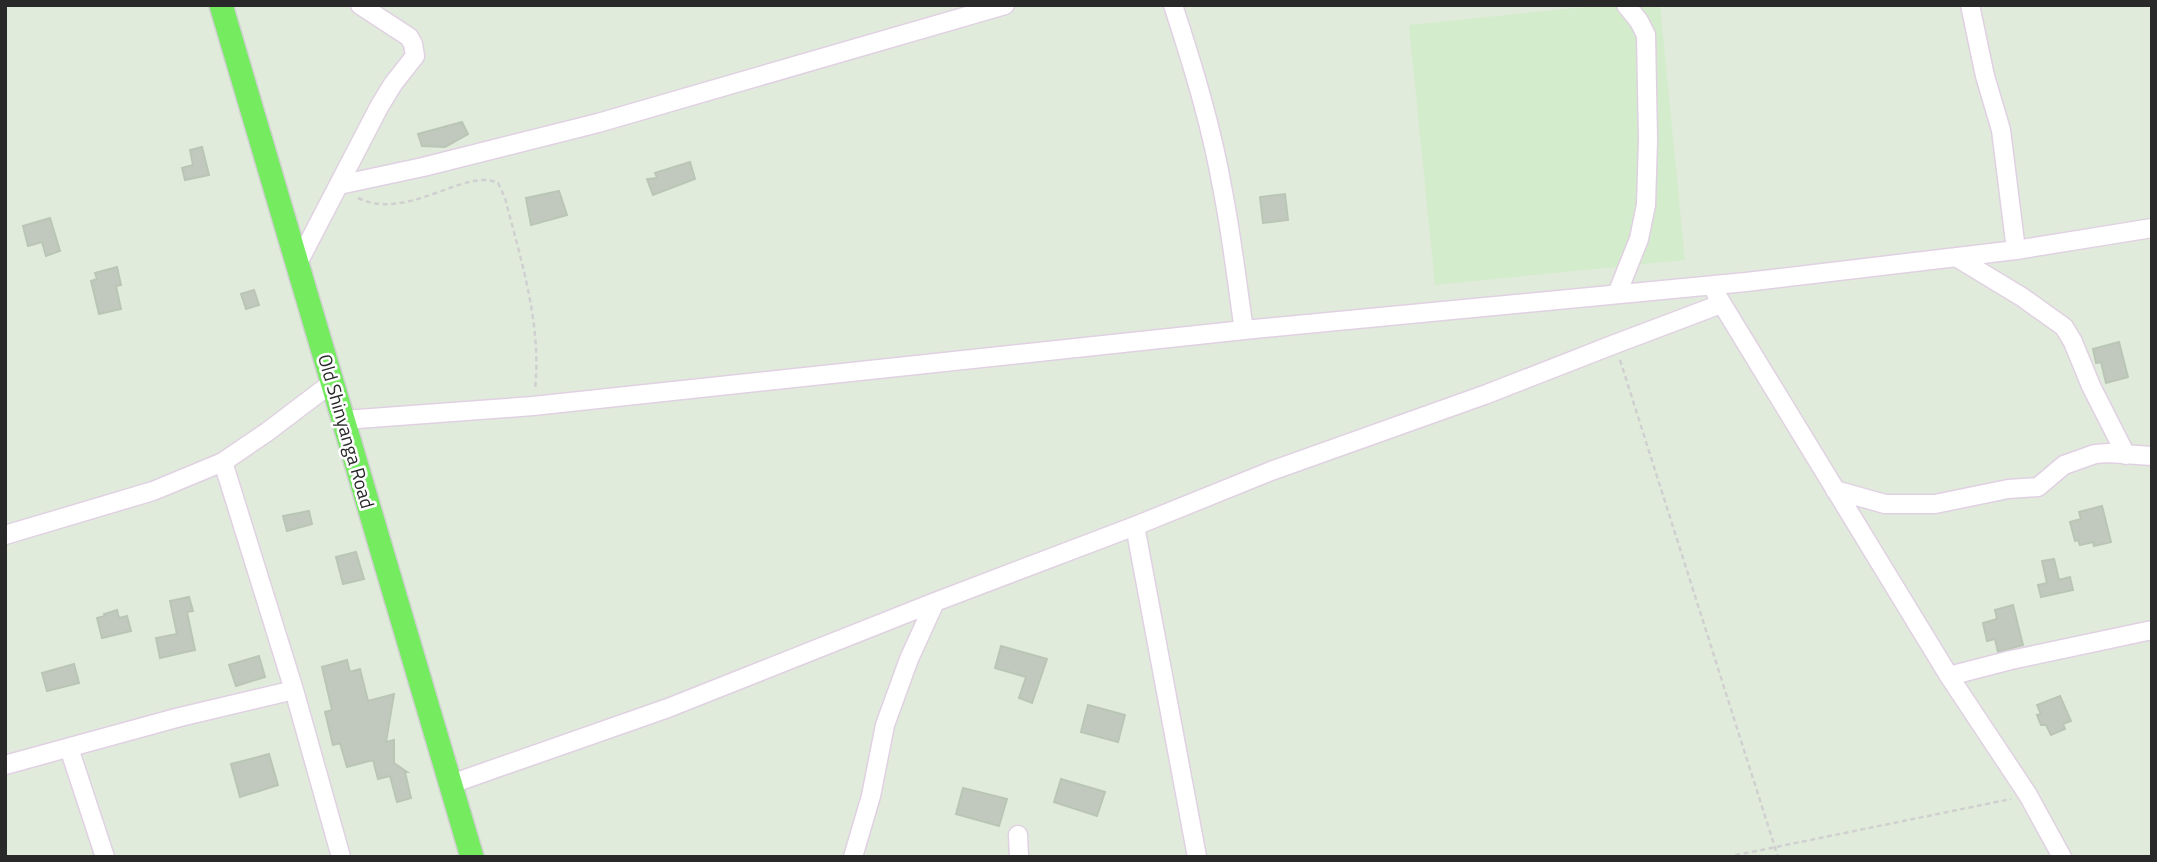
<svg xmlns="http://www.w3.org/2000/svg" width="2157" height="862" viewBox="0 0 2157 862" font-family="'Titillium Web',sans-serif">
<rect width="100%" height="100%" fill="#e1ebdc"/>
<path fill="#d3eccb" d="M1604 5H1660L1685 260 1435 285 1409 25Z"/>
<path fill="#c1c9be" stroke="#bac6b5" stroke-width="2" d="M462 122 468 134 445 147 422 146 418 134Z
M202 147 209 175 185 180 182 168 193 165 190 150Z
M690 162 695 179 653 195 647 179 657 178 655 173Z
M559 191 567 215 531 225 526 198Z
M1285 194 1288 220 1263 223 1260 197Z
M50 218 60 251 46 256 42 242 28 246 23 226Z
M117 267 121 285 116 286 121 309 99 314 91 281 97 279 95 273Z
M254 290 259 305 246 309 241 294Z
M2119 342 2128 377 2106 383 2101 362 2096 363 2093 349Z
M2102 506 2111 542 2094 546 2093 542 2080 545 2078 540 2075 541 2070 522 2081 519 2079 512Z
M309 511 312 524 287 531 283 516Z
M356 552 364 579 343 584 336 557Z
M2054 559 2059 580 2070 577 2073 590 2041 597 2038 585 2047 583 2042 561Z
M189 597 193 611 187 612 195 650 160 658 156 638 177 634 170 601Z
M2013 605 2023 645 1998 652 1995 639 1987 641 1983 623 1997 619 1995 610Z
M117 610 119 618 127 616 131 631 102 638 97 618 105 616 104 614Z
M1001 646 1047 659 1032 703 1019 698 1026 677 995 668Z
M259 656 265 677 236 686 229 665Z
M347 660 350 672 360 669 368 701 394 694 386 742 394 740V763L407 772H405L411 798 397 802 390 776 378 779 373 760 347 767 340 743 333 745 325 712 332 710 322 667Z
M74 664 79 683 47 691 42 673Z
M2060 696 2071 721 2063 724 2065 729 2051 735 2046 725H2041L2037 715 2041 714 2037 705Z
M1088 705 1125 715 1118 742 1081 732Z
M269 754 278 785 240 797 231 764Z
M1061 779 1105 792 1097 816 1054 802Z
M963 788 1007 799 999 826 956 814Z"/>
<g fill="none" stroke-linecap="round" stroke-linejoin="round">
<defs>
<path id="minor" d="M1173 5C1193 66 1212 128 1223 192 1232 237 1237 284 1244 330
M1970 5 1985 76 2001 130 2016 250
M339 185 423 167 598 123 1005 5
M1956 257 2022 297 2064 327 2073 342 2091 386 2126 455
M298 263 379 107 393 84 415 56 413 44 409 37 360 5
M1617 294 1639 239 1646 205 1648 140 1646 35 1639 21 1626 5
M1716 294 1949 676 2028 795 2062 857
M344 420 533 406 1244 330 1746 282 2016 250 2152 228
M223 462 294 690 341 857
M1835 490 1885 504H1935L2008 489 2038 487 2064 465 2095 454 2109 453 2152 456
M1135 526 1197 857
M5 535 153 491 223 462 267 432 333 382
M1949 676 2011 660 2152 630
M69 748 105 857
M5 765 180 717 294 690
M451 784 668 708 935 602 1135 526 1271 471 1487 394 1615 344 1721 304
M1018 835 1019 857
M853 857 871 796 885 725 909 659 935 602"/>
<path id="major" d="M221 5 472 857"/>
</defs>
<use href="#minor" stroke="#e0d1e2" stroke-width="21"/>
<use href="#major" stroke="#d0d0d0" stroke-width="26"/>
<path stroke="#d0d0d0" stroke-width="2.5" stroke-dasharray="5 3.5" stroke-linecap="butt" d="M358 198C408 222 465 167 498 183L505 198C521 260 542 325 535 389
M1620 360 1778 857
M1727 857 2011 799"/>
<use href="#minor" stroke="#fff" stroke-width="18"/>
<use href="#major" stroke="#75eb60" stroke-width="23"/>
</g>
<g text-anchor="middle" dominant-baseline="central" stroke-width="5" stroke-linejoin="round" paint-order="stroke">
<g font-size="19" fill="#292929" stroke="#fff">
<text transform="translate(347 431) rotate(74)">Old Shinyanga Road</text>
</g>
</g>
<rect width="2157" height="862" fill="none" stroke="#292929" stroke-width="14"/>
</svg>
